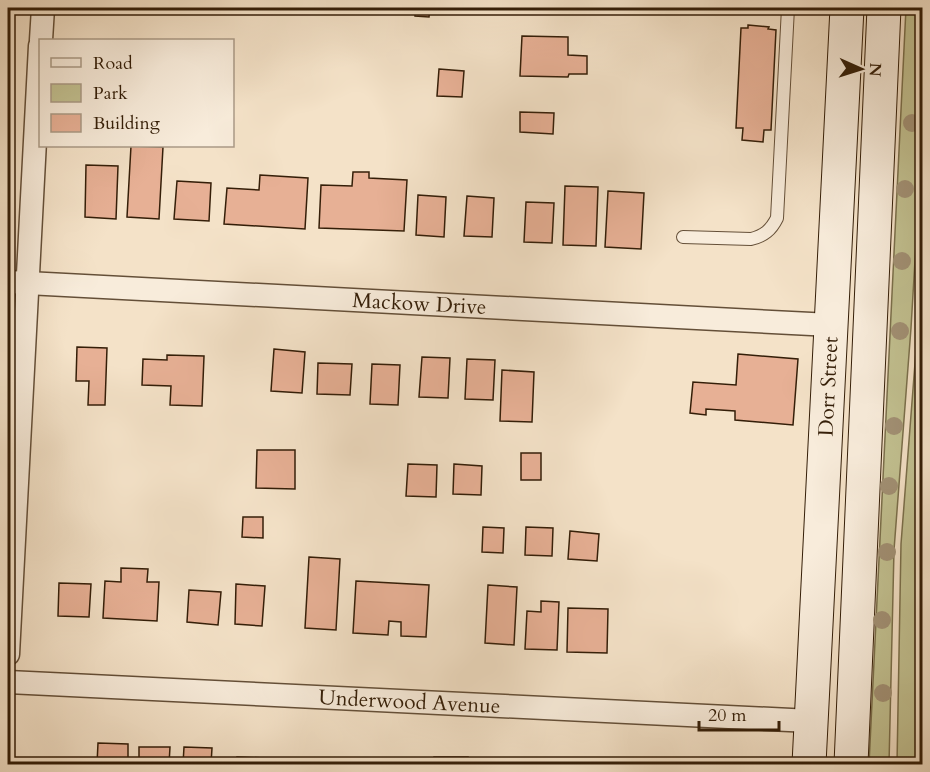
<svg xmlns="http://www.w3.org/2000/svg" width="930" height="772" viewBox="0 0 930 772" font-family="Cardo,serif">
<rect width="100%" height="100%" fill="#f4e2c8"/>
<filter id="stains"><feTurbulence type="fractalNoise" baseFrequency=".00333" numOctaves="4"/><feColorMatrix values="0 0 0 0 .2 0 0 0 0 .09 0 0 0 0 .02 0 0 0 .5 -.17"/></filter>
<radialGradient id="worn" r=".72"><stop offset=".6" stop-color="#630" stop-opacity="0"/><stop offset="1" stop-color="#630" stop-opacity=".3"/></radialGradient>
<path fill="#c2c191" stroke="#7b704c" stroke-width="1.5" d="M906 8H922V142L911 328 894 550 889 764H869Z
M922 273V764H897L901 544Z"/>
<path fill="#e7b095" stroke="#341e08" stroke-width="1.5" d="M379 8H411V11L379 10Z
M415 8H430L429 17 415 16Z
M748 25 769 27 768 29 776 30 771 130H764L763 142 742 140 743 128H736L741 28H748Z
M522 36 568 37V55L587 56V74H569L568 77 520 76Z
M439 69 464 71 462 97 437 96Z
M520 112 554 113 553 134 520 132Z
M131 146 163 147 159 219 127 217Z
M86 165 118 166 116 219 85 217Z
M353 172H369V178L407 180 404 231 319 228 321 185 352 186Z
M260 175 308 178 305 229 224 224 227 188 259 190Z
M177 181 211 183 209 221 174 219Z
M565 186 598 187 596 246 563 245Z
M608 191 644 193 641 249 605 247Z
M418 195 446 197 444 237 416 235Z
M467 196 494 198 492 237 464 236Z
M526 202 554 203 552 243 524 242Z
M77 347 107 348 105 405H88L89 381H76Z
M274 349 305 352 302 393 271 391Z
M738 354 798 359 793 425 735 420V411L706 409V415L690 413 693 382 736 385Z
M167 355 204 356 202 406 170 405 171 386 142 385 143 359 167 360Z
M422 357 450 358 448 398 419 397Z
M467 359 495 360 493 400 465 399Z
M318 363 352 364 350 395 317 394Z
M372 364 400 365 398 405 370 404Z
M502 370 534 372 532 422 500 421Z
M257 450H295V489L256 488Z
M521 453H541V480H521Z
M408 464 437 465 436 497 406 496Z
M454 464 482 466 481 495 453 494Z
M243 517H263V538L242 537Z
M483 527 504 528 503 553 482 552Z
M526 527 553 528 552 556 525 555Z
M570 531 599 534 597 561 568 559Z
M309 557 340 559 336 630 305 628Z
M121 568 148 569 147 582H159L157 621 103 618 105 581 121 582Z
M356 581 429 585 426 637 401 636V622L389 621 388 635 353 633Z
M59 583 91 584 89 617 58 616Z
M236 584 265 586 262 626 235 624Z
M488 585 517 587 514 645 485 643Z
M189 590 221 592 218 625 187 622Z
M541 601 559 602 557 650 525 649 527 611 541 612Z
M568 608 608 609 607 653 567 652Z
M98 743 128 744V764H97Z
M139 747H170L169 764H139Z
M184 747 212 748 211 764H183Z
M237 757 265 758 264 764H237Z
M434 757H468L467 764H434Z
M292 758 329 759V764H291Z
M348 760 374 761V764H348Z"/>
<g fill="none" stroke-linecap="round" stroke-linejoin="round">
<defs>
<path id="lane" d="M683 237 751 239C764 236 771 230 777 218L788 8"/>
<g id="street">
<path d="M41 40 43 8"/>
<path id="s1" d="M8 282 831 325"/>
<path d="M8 654 40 46"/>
<path id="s2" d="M8 682 811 721"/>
</g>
<g id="secondary">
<path id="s3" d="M809 764 847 8"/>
<path d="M851 764 884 8"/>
</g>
</defs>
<use href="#lane" stroke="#644f38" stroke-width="14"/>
<use href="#street" stroke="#644f38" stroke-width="25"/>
<use href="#secondary" stroke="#341e08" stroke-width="35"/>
<use href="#lane" stroke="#f8ecdb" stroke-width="12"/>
<use href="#street" stroke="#f8ecdb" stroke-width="22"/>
<use href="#secondary" stroke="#f8ecdb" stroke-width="33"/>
</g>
<g fill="#a29175">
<circle cx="912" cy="123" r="9"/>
<circle cx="905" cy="189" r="9"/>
<circle cx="902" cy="261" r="9"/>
<circle cx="900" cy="331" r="9"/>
<circle cx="894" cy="426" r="9"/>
<circle cx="889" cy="486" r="9"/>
<circle cx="887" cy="552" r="9"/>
<circle cx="882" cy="620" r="9"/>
<circle cx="883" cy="693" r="9"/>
</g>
<g text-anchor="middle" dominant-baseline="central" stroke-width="5" stroke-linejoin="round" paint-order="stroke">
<g font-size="21" fill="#341e08" stroke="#f8ecdb">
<text stroke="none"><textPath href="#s1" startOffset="412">Mackow Drive</textPath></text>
<text stroke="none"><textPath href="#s3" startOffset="378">Dorr Street</textPath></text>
<text stroke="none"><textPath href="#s2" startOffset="402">Underwood Avenue</textPath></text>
</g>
</g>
<rect width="930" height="772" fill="none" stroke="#f4e2c8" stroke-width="30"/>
<rect x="9" y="9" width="912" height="754" fill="none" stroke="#341e08" stroke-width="3"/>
<rect x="15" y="15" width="900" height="742" fill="none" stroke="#341e08" stroke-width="1.5"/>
<rect x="39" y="39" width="195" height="108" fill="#f8ecdb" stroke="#aa9a87" stroke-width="1.5"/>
<rect x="51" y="58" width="30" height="9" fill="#f8ecdb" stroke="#aa9a87" stroke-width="1.5"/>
<text x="93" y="69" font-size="18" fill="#341e08">Road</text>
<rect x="51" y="84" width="30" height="18" fill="#c2c191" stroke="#aa9a87" stroke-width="1.5"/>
<text x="93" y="99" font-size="18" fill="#341e08">Park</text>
<rect x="51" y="114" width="30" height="18" fill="#e7b095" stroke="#aa9a87" stroke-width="1.5"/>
<text x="93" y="129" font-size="18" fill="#341e08">Building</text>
<g transform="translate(861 69) rotate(93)" stroke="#f8ecdb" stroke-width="4.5" paint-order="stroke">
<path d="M0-4.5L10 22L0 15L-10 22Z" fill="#341e08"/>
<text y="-9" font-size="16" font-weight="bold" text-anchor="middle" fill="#341e08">N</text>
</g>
<path d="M699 721v9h80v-9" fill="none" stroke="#341e08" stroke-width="3"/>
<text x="708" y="721" font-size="18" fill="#341e08" stroke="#f8ecdb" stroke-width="4.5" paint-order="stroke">20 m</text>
<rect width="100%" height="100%" filter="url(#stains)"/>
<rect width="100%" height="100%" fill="url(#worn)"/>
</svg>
